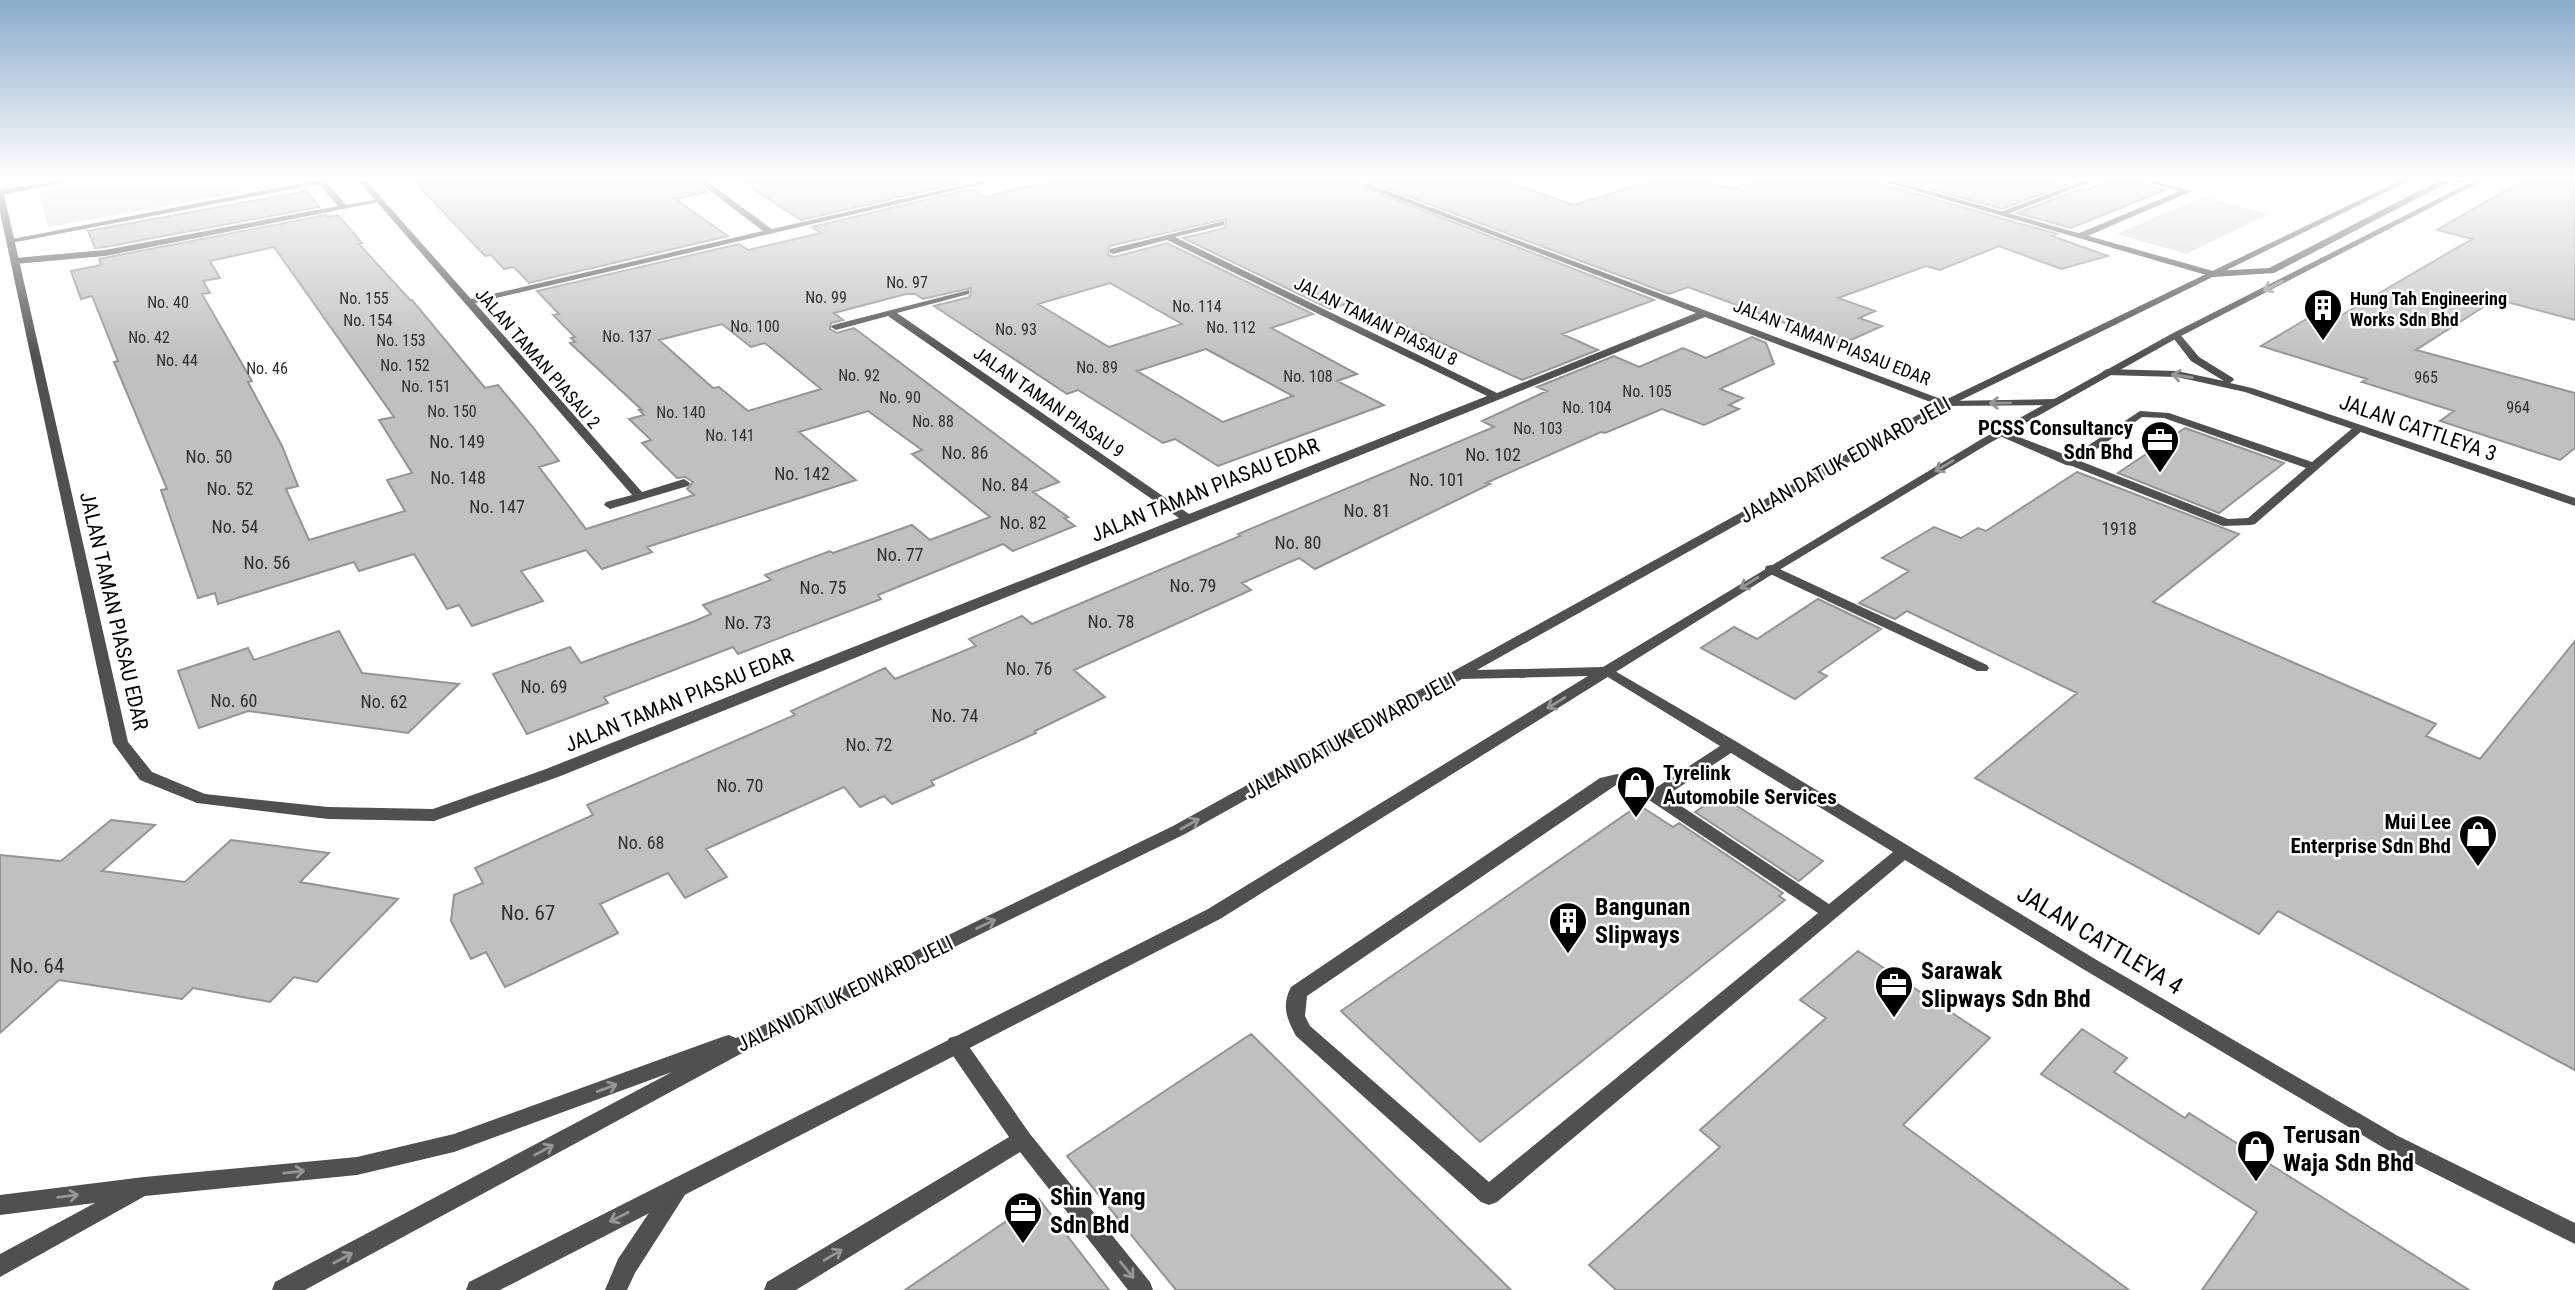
<svg xmlns="http://www.w3.org/2000/svg" width="2575" height="1290" viewBox="0 0 2575 1290" font-family="'Roboto Condensed',sans-serif">
<rect width="100%" height="100%" fill="#fff"/>
<path fill="#d7d7d7" d="M105 177H329L48 227 38 188Z
M2202 197 2269 214 2186 254 2117 234Z"/>
<path fill="#c0c0c0" stroke="#949494" stroke-width="2" fill-rule="evenodd" d="M415 177H690L707 192 675 199 728 236 529 283 514 267 504 269 491 255 485 256 416 183 421 182Z
M735 177H948L960 183 801 220Z
M1066 177H1337L1654 300 1562 334 1598 350 1522 380 1352 302 1330 309 1183 238 1225 228 1226 219 1109 246 1108 255 1114 257 1167 243 1313 314 1271 328 1357 374 1337 381 1384 405 1218 466 1175 439 1163 443 1078 390 1067 394 934 306 970 297 971 288 923 299 915 294H906L834 313 843 320 831 323 830 329 837 333 854 328 1059 482 1033 492 1068 517 1064 518 1075 526 1013 551 1003 544 878 595 881 599 738 654 733 647 604 697 608 703 527 734 493 674 570 647 581 663 695 621 711 614 703 605 771 580 765 575 830 551 833 553 912 525 930 540 990 517 912 454 922 450 868 411 799 432 856 480 647 547 652 552 602 569 586 550 521 571 543 601 472 626 459 605 447 609 414 554 359 571 354 562 218 604 215 593 198 598 161 490 167 489 114 362 118 361 92 296 81 299 71 271 101 265 99 259 326 215 327 217 338 215 362 243 359 244 410 300H412L485 388 498 385 532 426 559 461 539 467 586 529 694 495 687 489 693 482 685 477 677 478 642 443 651 440 629 419 644 415 639 410H642L570 343 575 342 571 338 575 337 553 315 559 314 537 291 739 244 748 250 821 233 812 227 971 189 985 197ZM274 247 394 417 379 420 412 473 387 480 405 511 309 540 286 489 298 486 282 446 248 382 252 381 202 294 210 293 203 281 220 278 210 261ZM1110 283 1182 324 1109 347 1038 304ZM722 324 751 347 765 343 821 389 748 411 719 387 713 388 659 340ZM1206 349 1293 396 1223 422 1137 371Z
M1357 177H1494L1574 205 1665 177H1693L1731 189 1768 177H1865L1867 180 2057 234 2052 236 2108 256 2061 269 1999 246 1940 270 1926 266 1838 298 1875 311 1859 318 1882 326 1842 344 1688 287 1669 294Z
M1888 177H2034L2065 185 2002 209Z
M2120 177 2165 190 2071 228 2017 213 2081 189 2087 190Z
M2529 177H2575V320L2496 299 2416 350 2575 393V448L2560 460 2440 421 2454 411 2362 382 2367 379 2261 346 2310 317 2328 323 2472 239 2437 230Z
M307 191 319 207 105 247 95 248 88 231Z
M1752 337 1766 343 1774 364 1720 389 1743 398 1729 405 1739 409 1704 425 1662 409 1605 433 1601 432 1486 483 1490 484 1315 569 1299 558 1242 583 1251 590 1074 670 1105 697 1035 731 1036 733 931 781 934 785 892 804 884 796 860 807 844 787 706 849 727 877 685 898 668 873 600 904 618 933 505 987 486 952 471 959 451 921 454 895 483 883 475 868 593 815 587 805 795 715 791 711 859 680 885 668 895 679 976 646 969 639 1022 616 1032 624 1240 536 1238 534 1494 427 1482 421 1547 391 1537 387 1614 356 1639 367 1683 348 1706 358Z
M2185 428 2284 463 2219 513 2118 473Z
M2077 472 2239 534 2153 602 2436 724 2426 736 2480 759 2575 641V1070L2278 911 2259 934 1975 778 2077 693 1907 611 1895 619 1859 603 1909 571 1882 558 1934 527 1961 538 1978 528 1986 531Z
M1818 599 1881 629 1819 672 1827 676 1795 699 1701 648 1734 627 1757 639Z
M339 631 362 673 459 684 408 733 248 711 199 728 178 671 248 648 254 660Z
M1720 795 1823 861 1799 881 1695 812Z
M1639 805 1673 827 1679 823 1783 893 1779 896 1785 900 1480 1142 1341 1011Z
M111 820 155 825 102 871 185 882 231 840 329 853 300 882 398 899 317 982 294 977 270 1002 193 988 182 999 59 980 0 1033V855L61 861Z
M1858 951 1990 1038 1903 1125 2129 1290H1616L1589 1265 1720 1147 1700 1130 1826 1018 1800 1000Z
M2082 1029 2127 1058 2114 1072 2185 1118 2189 1113 2469 1290H2202L2257 1212 2041 1074Z
M1251 1034 1511 1290H1176L1067 1156Z
M1039 1199 1109 1290H905Z"/>
<g fill="none" stroke-linecap="round" stroke-linejoin="round">
<path fill="#505050" fill-rule="evenodd" d="M333 177H348L327 183 346 205 380 199 384 201 105 256 15 264 11 261 15 258 105 250 338 206 319 184 11 243 7 240Z
M2093 177H2103L2005 215 1998 213Z
M2129 177H2141L2192 191 2083 238H2077V234L2180 191Z
M2140 411 2169 413 2312 462 2354 427H2362L2364 429 2255 524 2251 525 2223 526 2072 466 2066 465 1993 433 1999 430 2003 431 2071 457ZM2142 417 2164 418 2306 468 2248 518 2228 519 2080 461Z
M1771 565 1987 665 1989 668 1987 671H1977L1766 572 1765 569 1766 566Z
M1608 667 1737 742 2095 959 2398 1136 2575 1223V1244L2384 1148 2083 969 1905 860 1497 1202 1489 1205 1481 1202 1296 1036C1287 1019 1281 1006 1291 987L1600 778 1617 774 1654 789 1720 746 1603 674 1601 671ZM1731 753 1893 852 1829 904 1666 796ZM1616 785 1649 800 1818 913 1489 1182 1310 1026 1305 1016 1307 996Z
M956 1036 963 1038 1030 1134 1150 1282 1153 1290H1128L1020 1152 796 1290H764L767 1282 1009 1137 949 1050 946 1044 949 1038Z
M679 1177 687 1180 690 1187 635 1273 627 1290H605L618 1259 671 1180Z"/>
<path fill="#505050" fill-rule="evenodd" d="M79 177H95L4 194 128 742 152 772 205 794 328 807 433 809 546 769 1179 518 888 316 836 330 831 327 833 325 969 290V294L897 313 1189 514 1487 396 1167 240 1113 254 1110 253V249L1224 221V225L1175 237 1497 393 1696 313 1340 177H1350L1946 401 2055 399 2060 402 2055 405 1941 406 1705 317 558 777 434 821 328 819 197 803 140 780 113 743 0 212V190Z
M355 177H363L471 299 763 231 692 177H701L772 229 999 177H1012L475 303 642 492 684 479 690 483 688 486 610 509 604 505 606 502 632 495Z
M1868 177H1879L2213 271 2269 268 2440 180 2473 177 2488 178 2445 184 2274 273 2213 277Z
M2176 332 2179 333 2199 357 2233 378 2234 380 2230 383 2252 388 2575 498V506L2245 392 2177 377 2107 375 2102 372 2107 369 2177 371 2224 381 2191 361 2171 335Z"/>
<path fill="#505050" fill-rule="evenodd" d="M2407 177H2417L1949 406 1477 670 1603 667 1980 440 2173 333 2481 177H2490L2179 337 1988 444 1776 572 1220 919 500 1290H466L469 1282 1208 909 1588 676 1462 679 1185 834 783 1031 305 1290H272L275 1282 672 1072 454 1152 357 1175 145 1196 0 1277V1254L95 1203 0 1215V1195L144 1177 357 1157 454 1134 722 1037 729 1035 736 1038 1173 826 1941 402Z"/>
</g>
<defs><path id="oneway-shaft" d="M-6 0H5M1.5-3L5.5 0L1.5 3" fill="none" stroke-width="1.6" stroke-linecap="round" stroke-linejoin="round" transform="scale(1.75)"/></defs>
<g stroke="#969696">
<use href="#oneway-shaft" transform="translate(2273 286) rotate(153)"/>
<use href="#oneway-shaft" transform="translate(2182 376) rotate(-171)"/>
<use href="#oneway-shaft" transform="translate(2000 403) rotate(179)"/>
<use href="#oneway-shaft" transform="translate(1944 466) rotate(149)"/>
<use href="#oneway-shaft" transform="translate(1749 583) rotate(148)"/>
<use href="#oneway-shaft" transform="translate(1556 703) rotate(148)"/>
<use href="#oneway-shaft" transform="translate(1190 824) rotate(-29)"/>
<use href="#oneway-shaft" transform="translate(986 924) rotate(-26)"/>
<use href="#oneway-shaft" transform="translate(607 1088) rotate(-20)"/>
<use href="#oneway-shaft" transform="translate(544 1150) rotate(-28)"/>
<use href="#oneway-shaft" transform="translate(294 1172) rotate(-6)"/>
<use href="#oneway-shaft" transform="translate(68 1196) rotate(-7)"/>
<use href="#oneway-shaft" transform="translate(619 1217) rotate(153)"/>
<use href="#oneway-shaft" transform="translate(833 1255) rotate(-31)"/>
<use href="#oneway-shaft" transform="translate(343 1258) rotate(-28)"/>
<use href="#oneway-shaft" transform="translate(1127 1270) rotate(51)"/>
</g>
<linearGradient id="sky" x2="0" y2="1"><stop stop-color="#8aabca"/><stop offset="0.5" stop-color="#fff"/><stop offset="1" stop-color="#fff" stop-opacity="0"/></linearGradient>
<rect width="2575" height="357" fill="url(#sky)"/>
<defs>
<symbol id="building-pin" viewBox="-11 -11 22 30"><path d="M0 17L-7.5 6A9.5 9.5 0 1 1 7.5 6Z" fill="#000" stroke="#fff"/><path d="M-4-6H4V6H1V3H-1V6H-4ZM-2.5-4.3h1.7v1.8h-1.7ZM.8-4.3h1.7v1.8H.8ZM-2.5-1h1.7V.8h-1.7ZM.8-1h1.7V.8H.8Z" fill="#fff"/></symbol>
<symbol id="office-pin" viewBox="-11 -11 22 30"><path d="M0 17L-7.5 6A9.5 9.5 0 1 1 7.5 6Z" fill="#000" stroke="#fff"/><path d="M-6-3h4V-5.5h4V-3h4V5H-6ZM-1-4.5V-3h2v-1.5ZM-6 0V1H6V0Z" fill="#fff"/></symbol>
<symbol id="shop-pin" viewBox="-11 -11 22 30"><path d="M0 17L-7.5 6A9.5 9.5 0 1 1 7.5 6Z" fill="#000" stroke="#fff"/><path d="M-5-2.5h2.3a2.7 3.5 0 0 1 5.4 0H5L5.5 6h-11ZM-1.5-2.5h3a1.5 2.3 0 0 0-3 0Z" fill="#fff"/></symbol>
</defs>
<g fill-rule="evenodd">
<use href="#building-pin" x="2301" y="286" width="44" height="60"/>
<use href="#office-pin" x="2138" y="418" width="44" height="60"/>
<use href="#shop-pin" x="1614" y="763" width="44" height="60"/>
<use href="#shop-pin" x="2456" y="812" width="44" height="60"/>
<use href="#building-pin" x="1546" y="899" width="44" height="60"/>
<use href="#office-pin" x="1872" y="963" width="44" height="60"/>
<use href="#shop-pin" x="2234" y="1127" width="44" height="60"/>
<use href="#office-pin" x="1001" y="1189" width="44" height="60"/>
</g>
<g text-anchor="middle" dominant-baseline="central" stroke-width="5" stroke-linejoin="round" paint-order="stroke">
<g font-size="16" fill="#303030">
<text x="907" y="282">No. 97</text>
<text x="826" y="297">No. 99</text>
<text x="364" y="298">No. 155</text>
<text x="168" y="302">No. 40</text>
<text x="1197" y="306">No. 114</text>
<text x="368" y="320">No. 154</text>
<text x="755" y="326">No. 100</text>
<text x="1231" y="327">No. 112</text>
<text x="1016" y="329">No. 93</text>
<text x="627" y="336">No. 137</text>
<text x="149" y="337">No. 42</text>
<text x="401" y="340">No. 153</text>
<text x="177" y="360">No. 44</text>
<text x="405" y="365">No. 152</text>
<text x="1097" y="367">No. 89</text>
<text x="267" y="368">No. 46</text>
<text x="859" y="375">No. 92</text>
<text x="1308" y="376">No. 108</text>
<text x="2426" y="377">965</text>
<text x="426" y="386">No. 151</text>
<text x="1647" y="391">No. 105</text>
<text x="900" y="397">No. 90</text>
<text x="1587" y="407">No. 104</text>
<text x="2518" y="407">964</text>
<text x="452" y="411">No. 150</text>
<text x="681" y="412">No. 140</text>
<text x="933" y="421">No. 88</text>
<text x="1538" y="428">No. 103</text>
<text x="730" y="435">No. 141</text>
</g>
<g font-size="18" font-weight="bold" fill="#000" stroke="#fff" text-anchor="start">
<text x="2350" y="298">Hung Tah Engineering<tspan x="2350" dy="21">Works Sdn Bhd</tspan></text>
</g>
<g font-size="18" fill="#000" stroke="#fff">
<text transform="translate(1376 321) rotate(26)">JALAN TAMAN PIASAU 8</text>
<text transform="translate(1832 342) rotate(21)">JALAN TAMAN PIASAU EDAR</text>
<text transform="translate(538 358) rotate(49)">JALAN TAMAN PIASAU 2</text>
<text transform="translate(1049 402) rotate(35)">JALAN TAMAN PIASAU 9</text>
</g>
<g font-size="18" fill="#303030">
<text x="457" y="441">No. 149</text>
<text x="965" y="452">No. 86</text>
<text x="1493" y="454">No. 102</text>
<text x="209" y="456">No. 50</text>
<text x="802" y="473">No. 142</text>
<text x="458" y="477">No. 148</text>
<text x="1437" y="479">No. 101</text>
<text x="1005" y="484">No. 84</text>
<text x="230" y="488">No. 52</text>
<text x="497" y="506">No. 147</text>
<text x="1367" y="510">No. 81</text>
<text x="1023" y="522">No. 82</text>
<text x="235" y="526">No. 54</text>
<text x="2119" y="528">1918</text>
<text x="1298" y="542">No. 80</text>
<text x="900" y="554">No. 77</text>
<text x="267" y="562">No. 56</text>
<text x="1193" y="585">No. 79</text>
<text x="823" y="587">No. 75</text>
<text x="1111" y="621">No. 78</text>
<text x="748" y="622">No. 73</text>
<text x="1029" y="668">No. 76</text>
<text x="544" y="686">No. 69</text>
<text x="234" y="700">No. 60</text>
<text x="384" y="701">No. 62</text>
<text x="955" y="715">No. 74</text>
<text x="869" y="744">No. 72</text>
<text x="740" y="785">No. 70</text>
<text x="641" y="842">No. 68</text>
</g>
<g font-size="21" font-weight="bold" fill="#000" stroke="#fff" text-anchor="end">
<text x="2133" y="428">PCSS Consultancy<tspan x="2133" dy="24">Sdn Bhd</tspan></text>
<text x="1663" y="773" text-anchor="start">Tyrelink<tspan x="1663" dy="24">Automobile Services</tspan></text>
<text x="2451" y="822">Mui Lee<tspan x="2451" dy="24">Enterprise Sdn Bhd</tspan></text>
</g>
<g font-size="21" fill="#000" stroke="#fff">
<text transform="translate(2418 428) rotate(19)">JALAN CATTLEYA 3</text>
<text transform="translate(1845 460) rotate(-29)">JALAN DATUK EDWARD JELI</text>
<text transform="translate(1205 490) rotate(-22)">JALAN TAMAN PIASAU EDAR</text>
<text transform="translate(114 611) rotate(77)">JALAN TAMAN PIASAU EDAR</text>
<text transform="translate(679 700) rotate(-22)">JALAN TAMAN PIASAU EDAR</text>
<text transform="translate(1350 736) rotate(-29)">JALAN DATUK EDWARD JELI</text>
<text transform="translate(845 994) rotate(-26)">JALAN DATUK EDWARD JELI</text>
</g>
<g font-size="21" fill="#303030">
<text x="528" y="913">No. 67</text>
<text x="37" y="966">No. 64</text>
</g>
<g font-size="24" font-weight="bold" fill="#000" stroke="#fff" text-anchor="start">
<text x="1595" y="907">Bangunan<tspan x="1595" dy="28">Slipways</tspan></text>
<text x="1921" y="971">Sarawak<tspan x="1921" dy="28">Slipways Sdn Bhd</tspan></text>
<text x="2283" y="1135">Terusan<tspan x="2283" dy="28">Waja Sdn Bhd</tspan></text>
<text x="1050" y="1197">Shin Yang<tspan x="1050" dy="28">Sdn Bhd</tspan></text>
</g>
<g font-size="24" fill="#000" stroke="#fff">
<text transform="translate(2100 940) rotate(31)">JALAN CATTLEYA 4</text>
</g>
</g>
</svg>
